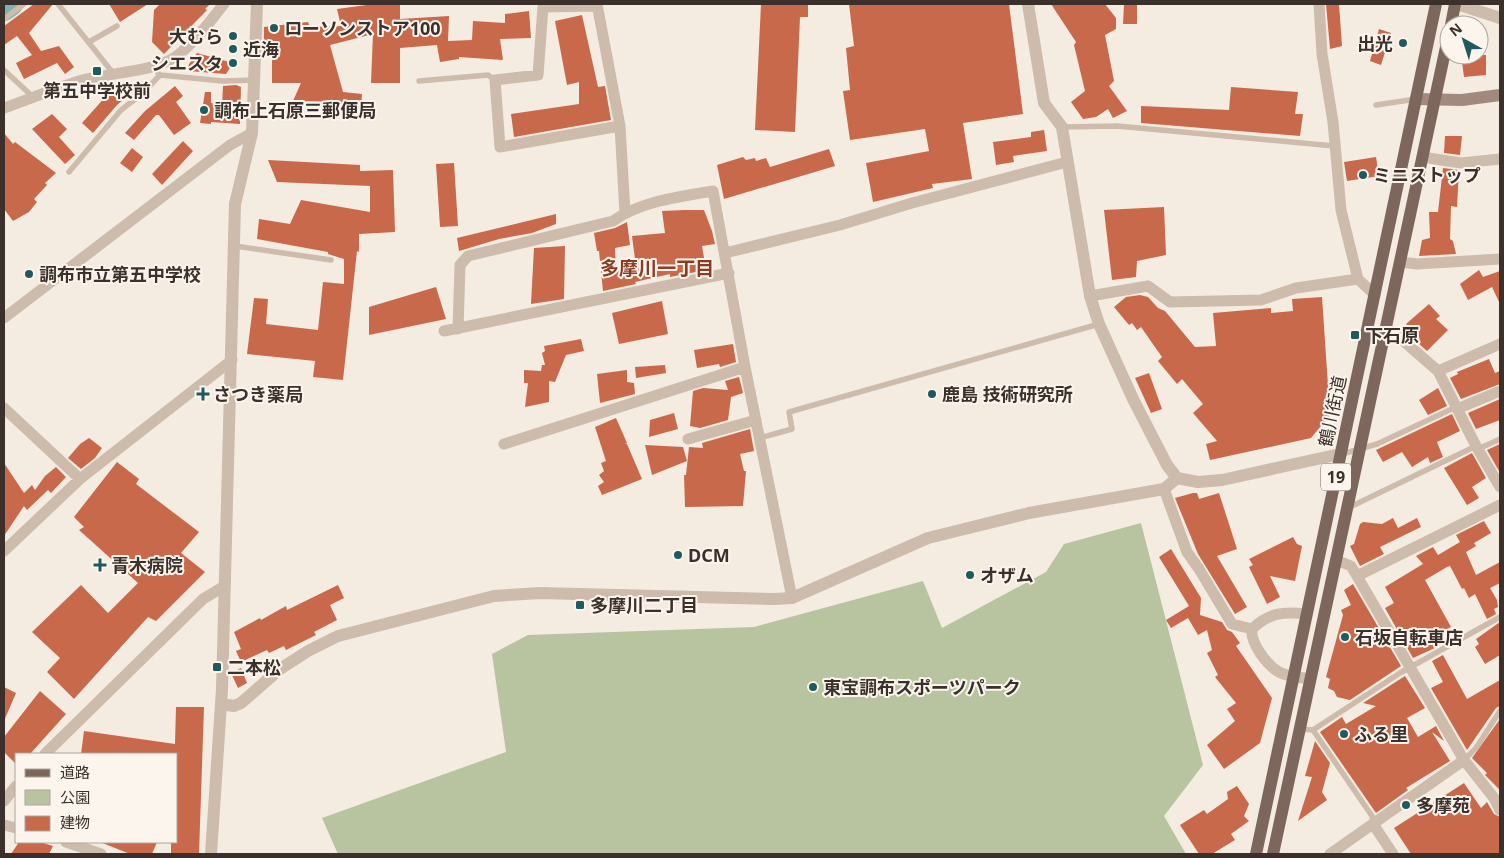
<svg xmlns="http://www.w3.org/2000/svg" width="1504" height="858" viewBox="0 0 1504 858" font-family="'Noto Sans','Noto Sans JP',sans-serif">
<rect width="100%" height="100%" fill="#f4ebe1"/>
<path fill="#b8c4a0" d="M1141 523 1203 765 1164 816 1186 854H338L322 818 506 752 492 654 528 635 754 627 923 581 942 628 1046 572 1064 544Z"/>
<g fill="none" stroke-linecap="round" stroke-linejoin="round">
<path stroke="#7fb0b2" stroke-width="24" d="M4 9 11 4"/>
</g>
<path fill="#c8694b" d="M34 4H53L29 33 41 51 59 46 74 67 65 74 57 63 24 79 16 63 32 55 17 36 4 45V26Z
M109 4H148L120 22Z
M160 4H210L205 9 207 10 164 54 152 42 154 10Z
M374 4H400V19L449 16 448 41 472 40 473 21 505 23V14L529 11 531 38 500 39 503 60 459 57V59L440 62 437 45 400 48V83H371L373 34 330 45 343 92 362 94 361 108 333 105 334 102 293 101 301 83H272V44L264 45V27L308 22 310 27 341 26 337 9Z
M761 4H808V17H800L795 132 755 130Z
M849 4H1009L1023 114 963 123 972 179 932 184 933 188 873 202 866 163 929 151 925 129 850 140 843 91 850 90 846 48 854 46Z
M1051 4H1105L1116 18V29L1105 35 1114 81 1109 86 1127 111 1113 118 1108 109 1096 117 1083 119 1071 102 1085 91 1074 45 1076 42Z
M1124 4H1137V24H1123Z
M1326 4H1339L1342 46 1330 49Z
M582 15 598 87 605 86 611 120 514 137 511 114 579 104V82L567 85 555 21Z
M1379 29 1391 33 1381 65 1370 61Z
M197 53 233 63 226 74 188 71 189 64Z
M1467 55H1486V75L1464 77 1462 62 1467 61Z
M129 83 135 90 117 105 93 133 82 123 107 95 102 90 116 84Z
M236 85 241 87 240 124 211 122V124L200 123 205 92H211V103L222 107 223 86Z
M175 86 183 96 176 102 191 123 174 135 159 115H156L134 140 125 133 145 111Z
M1231 87 1298 92 1295 114H1303L1300 136 1141 123V106L1229 110Z
M52 114 67 129 59 137 75 155 65 164 32 129Z
M1044 130 1047 151 1013 156 1014 162 996 165 993 142 1031 137V132Z
M4 133 13 144 15 142 56 173 45 183 47 185 34 199 37 202 29 212 13 221 4 209Z
M1445 136H1462L1460 155 1444 153Z
M183 141 193 151 162 185 152 174Z
M132 148 143 157 132 172 120 163Z
M829 149 835 166 724 199 717 165 743 157 746 160 755 158 756 161 766 158 770 167Z
M1376 157 1379 176 1347 181 1344 162Z
M268 160 360 165V171L393 170 395 232 359 234V252L357 251 343 380 313 377 315 361 247 354 254 298 268 299 266 324 318 330 323 282 344 284V259L328 254V252L257 239 259 219 290 224 301 200 370 212V186L277 182Z
M454 163 458 226 440 227 436 164Z
M1443 168 1459 170 1457 207 1451 206 1450 239 1453 241 1456 254 1419 256 1422 240 1430 238 1429 212H1438Z
M1164 207 1166 255 1137 261 1136 277 1112 280 1104 210Z
M684 210H704L712 231 715 244 702 246 706 270 670 277V274L635 282 636 284 603 291 599 251H597L594 233 615 228 627 222 630 245 615 248 616 271 636 267 632 236 665 233 662 211Z
M556 214V224L532 233 499 239 459 251 457 238Z
M565 246 564 299 531 304 534 248Z
M1479 270 1483 277 1500 271V304L1492 287 1468 300 1460 284Z
M436 287 446 319 369 335V307Z
M1140 295 1148 297 1158 308 1165 311 1195 347 1216 346 1213 313 1271 308V313L1293 311 1292 299 1322 297 1330 415 1311 438 1210 460 1206 444 1217 441 1193 413 1203 404 1182 379 1177 384 1158 361 1162 357 1141 327 1137 330 1132 323 1129 325 1114 307 1126 297Z
M662 301 668 334 619 344 612 313Z
M1429 304 1440 316 1436 319 1448 330 1427 351 1417 342 1420 339 1406 324Z
M581 339 584 351 566 355 555 382 549 381V402L525 407 528 383H524V370L541 371 542 365H545L542 353 545 351 544 346Z
M733 344 736 362 720 367 719 364 697 368 694 350Z
M1489 359 1495 373 1500 371V384L1461 399 1450 378 1458 374 1457 372Z
M665 365 666 373 636 378 635 367Z
M627 370V382L634 383 635 394 600 403 597 374Z
M1149 373 1162 409 1151 413 1135 378Z
M739 377 743 393 731 397 728 420 700 428 690 426 693 391 703 388 728 390 725 381Z
M1438 388 1447 406 1428 415 1419 400Z
M1500 399V420L1476 429 1468 413Z
M674 413 678 429 649 437 650 420Z
M1452 414 1460 431 1437 442 1443 457 1430 463 1428 457 1412 467 1402 452 1383 462 1376 450Z
M616 418 627 443 625 444H627L642 479 602 495 598 486 604 482 599 475 604 471 601 463 606 461 595 427Z
M750 429 754 451 740 454 744 471H746L743 506 685 507 684 475H686L689 447 703 448 702 443Z
M89 438 102 448 95 458 81 469 68 458 80 444Z
M1500 444V470L1499 471 1487 450Z
M645 445 683 447 687 461 652 475Z
M1472 453 1486 478 1472 487 1479 498 1467 505 1444 468Z
M117 462 139 479 136 484 199 532 181 553 205 572 156 621 148 617 74 699 47 672 60 658 32 632 81 585 108 613 138 583 79 530 84 527 74 517Z
M4 463 24 493 32 485 35 490 45 476 56 467 66 477 51 493 48 490 27 510 24 506 4 536Z
M1193 493H1197L1199 499 1219 493 1237 549 1217 556 1247 607 1235 614 1198 554 1175 498Z
M1393 518 1398 528 1417 518 1421 527 1380 547 1384 554 1360 566 1350 546 1354 544 1360 524 1363 522 1382 524Z
M1484 521 1491 533 1474 543 1476 546 1466 552 1476 575 1500 562V583L1490 588 1497 600 1498 607 1494 609 1496 614 1487 619 1475 594 1469 598 1464 588 1462 589 1450 566 1447 567 1425 580 1451 627 1431 638 1437 647 1413 658 1385 608 1394 603 1385 587 1423 564 1416 556 1433 547 1438 555 1460 542 1456 535Z
M1293 537 1297 544 1302 546 1295 581 1270 576 1280 597 1267 604 1249 567 1253 565 1249 559Z
M1171 549 1201 598 1200 615 1222 622 1227 630 1232 632 1240 643 1236 646 1272 698 1260 743 1224 769 1207 745 1235 721 1227 709 1236 703 1215 677 1218 675 1207 653 1212 650 1207 630 1198 635 1188 618 1171 628 1166 620 1189 606 1159 557Z
M1353 584 1401 666 1350 700 1337 697 1334 691 1328 688 1330 679 1326 677 1343 615 1341 610 1351 605 1344 590Z
M338 585 344 598 330 605 337 620 314 632 316 635 286 650 284 646 269 653 267 650 241 662 236 651 241 649 234 632 260 618 261 620 286 606 287 610Z
M1500 622V655L1485 664 1475 647 1479 644 1476 639Z
M1443 655 1467 699 1500 680V706L1496 708 1467 750 1431 688 1443 682 1432 661Z
M241 668 247 683 238 688 231 673Z
M1405 676 1425 708 1407 718 1418 737 1436 726 1444 741 1432 732 1450 761 1406 788 1408 790 1376 813 1320 732 1342 717 1346 724 1376 706 1363 703Z
M4 687 16 693 4 721Z
M40 691 66 714 30 754H16V764L4 752V737Z
M176 707H204L199 854H171V842H176V754H81L84 731 175 744Z
M1500 719V794V790L1485 775 1487 773 1472 758Z
M1315 741 1330 763 1322 792 1327 800 1298 821 1312 777 1305 776Z
M1464 783 1481 808 1487 802 1494 814 1500 817V854H1411L1394 828Z
M1237 786 1249 804 1244 816 1249 821 1231 834 1235 840 1212 854H1199L1180 825 1204 810 1207 814 1228 799 1227 792Z
M19 842H40L53 846 49 854H11Z
M100 842H157L152 854H130Z"/>
<g fill="none" stroke-linecap="round" stroke-linejoin="round">
<path stroke="#cdbbac" stroke-width="5.5" d="M58 4 113 73
M4 19 24 4
M89 42 117 26
M4 70 33 97
M158 73 160 75 223 81 255 80
M419 81 488 75 495 80
M1376 105 1416 99
M1062 127 1117 126 1334 146
M69 172 121 110 142 94 160 75
M235 246 331 260
M760 438 792 429 789 412 1099 324
M1478 449 1500 439
M1342 454 1377 444 1456 407
M1348 508 1476 446
M1300 729 1313 730 1400 673 1500 617
M1313 730 1372 816 1373 824
M1464 760 1476 748 1500 711"/>
<path stroke="#cdbbac" stroke-width="11" d="M597 4 620 126 625 213
M1319 4 1322 54 1333 122 1341 210 1358 279 1375 295
M597 6 543 7 538 75 495 80 500 147 620 126
M4 108C29 99 54 89 79 81 109 72 155 73 178 55 196 41 210 21 224 4
M1422 157 1461 163 1500 159
M725 253 840 225 912 203 1067 162
M1400 262 1417 264 1500 259
M1090 296 1148 286 1170 302 1261 300 1296 288 1358 279
M4 318 230 145 252 133
M458 329 460 265 468 256 613 221C641 201 679 197 713 191L745 367 792 598
M444 331 729 273
M1385 333 1399 337 1438 371 1476 446 1500 487
M1438 371 1500 344
M4 408 80 479
M1457 409 1500 391
M688 439 756 420
M504 444 745 367
M1164 489 1187 552 1199 569 1232 624 1252 629
M4 551 80 479 232 360
M1336 560 1351 566 1357 576 1464 760 1494 798 1500 810
M1357 576 1500 505
M1306 614C1283 611 1269 613 1252 629 1250 643 1267 665 1279 672 1287 677 1301 677 1310 679
M45 754 203 599 223 587
M4 801 16 786
M1373 824 1393 854
M4 825 16 828
M66 842 101 854
M1330 854 1464 760"/>
<path stroke="#cdbbac" stroke-width="12" d="M1028 4 1044 103 1062 127 1090 296 1099 324 1133 399 1167 465 1177 478
M1457 4 1500 18
M221 704 234 706 241 703 280 669 308 651 338 636 494 596 540 593 775 599 792 598 928 538 1029 513 1164 489 1177 478 1198 482 1222 480 1340 454
M211 854 222 689 235 204 252 133 257 4"/>
<path stroke="#a18a7d" stroke-width="12" d="M1416 99 1462 100 1500 95"/>
<path stroke="#7d675c" stroke-width="12" d="M1451 25 1455 4
M1256 854 1436 4
M1273 854 1449 33"/>
</g>
<g fill="#1f5a5e" stroke="#fbf5ee" stroke-width="2">
<circle cx="274" cy="28" r="5"/>
<circle cx="233" cy="36" r="5"/>
<circle cx="1403" cy="43" r="5"/>
<circle cx="233" cy="49" r="5"/>
<circle cx="233" cy="63" r="5"/>
<rect x="92" y="66" width="10" height="10" rx="2.5"/>
<circle cx="204" cy="110" r="5"/>
<circle cx="1363" cy="175" r="5"/>
<circle cx="29" cy="274" r="5"/>
<rect x="1350" y="330" width="10" height="10" rx="2.5"/>
<path d="M200.5 386.5h5v5h5v5h-5v5h-5v-5h-5v-5h5z"/>
<circle cx="932" cy="394" r="5"/>
<circle cx="678" cy="555" r="5"/>
<path d="M97.5 557.5h5v5h5v5h-5v5h-5v-5h-5v-5h5z"/>
<circle cx="970" cy="575" r="5"/>
<rect x="575" y="600" width="10" height="10" rx="2.5"/>
<circle cx="1345" cy="637" r="5"/>
<rect x="212" y="662" width="10" height="10" rx="2.5"/>
<circle cx="813" cy="687" r="5"/>
<circle cx="1344" cy="734" r="5"/>
<circle cx="1406" cy="805" r="5"/>
</g>
<g text-anchor="middle" dominant-baseline="central" stroke-width="4" stroke-linejoin="round" paint-order="stroke">
<rect fill="#fbf5ee" stroke="#756b66" stroke-width="1" x="1321" y="463.5" width="30" height="27" rx="4"/>
<g font-size="16" font-weight="bold" fill="#3b302b">
<text x="1336" y="477">19</text>
</g>
<g font-size="18" font-weight="bold" fill="#3b302b" stroke="#fbf5ee" text-anchor="start">
<text x="284" y="28">ローソンストア100</text>
<text x="223" y="36" text-anchor="end">大むら</text>
<text x="1393" y="43" text-anchor="end">出光</text>
<text x="243" y="49">近海</text>
<text x="223" y="63" text-anchor="end">シエスタ</text>
<text x="97" y="90" text-anchor="middle">第五中学校前</text>
<text x="214" y="110">調布上石原三郵便局</text>
<text x="1373" y="175">ミニストップ</text>
<text x="39" y="274">調布市立第五中学校</text>
<text x="1365" y="335">下石原</text>
<text x="213" y="394">さつき薬局</text>
<text x="942" y="394">鹿島 技術研究所</text>
<text x="688" y="555">DCM</text>
<text x="111" y="565">青木病院</text>
<text x="980" y="575">オザム</text>
<text x="590" y="605">多摩川二丁目</text>
<text x="1355" y="637">石坂自転車店</text>
<text x="227" y="667">二本松</text>
<text x="823" y="687">東宝調布スポーツパーク</text>
<text x="1354" y="734">ふる里</text>
<text x="1416" y="805">多摩苑</text>
</g>
<g font-size="18" fill="#3b302b" stroke="#fbf5ee">
<text transform="translate(1332 411) rotate(-78)">鶴川街道</text>
</g>
<g font-size="19" font-weight="bold" fill="#8c3b22" stroke="#fbf5ee">
<text x="657" y="268">多摩川一丁目</text>
</g>
</g>
<rect width="1504" height="858" fill="none" stroke="#3b302b" stroke-width="10"/>
<rect x="15" y="753" width="162" height="90" fill="#fbf5ee" stroke="#aea6a0"/>
<rect x="25" y="769" width="25" height="8" fill="#7d675c" stroke="#aea6a0"/>
<text x="60" y="778" font-size="15" fill="#3b302b">道路</text>
<rect x="25" y="790" width="25" height="15" fill="#b8c4a0" stroke="#aea6a0"/>
<text x="60" y="803" font-size="15" fill="#3b302b">公園</text>
<rect x="25" y="816" width="25" height="15" fill="#c8694b" stroke="#aea6a0"/>
<text x="60" y="828" font-size="15" fill="#3b302b">建物</text>
<g transform="translate(1464 40) rotate(321)"><circle r="24" fill="#fbf5ee" stroke="#aea6a0"/>
<path d="M0-4L9 19L0 12L-9 19Z" fill="#1f5a5e"/>
<text y="-8" font-size="14" font-weight="bold" text-anchor="middle" fill="#3b302b">N</text>
</g>
</svg>
